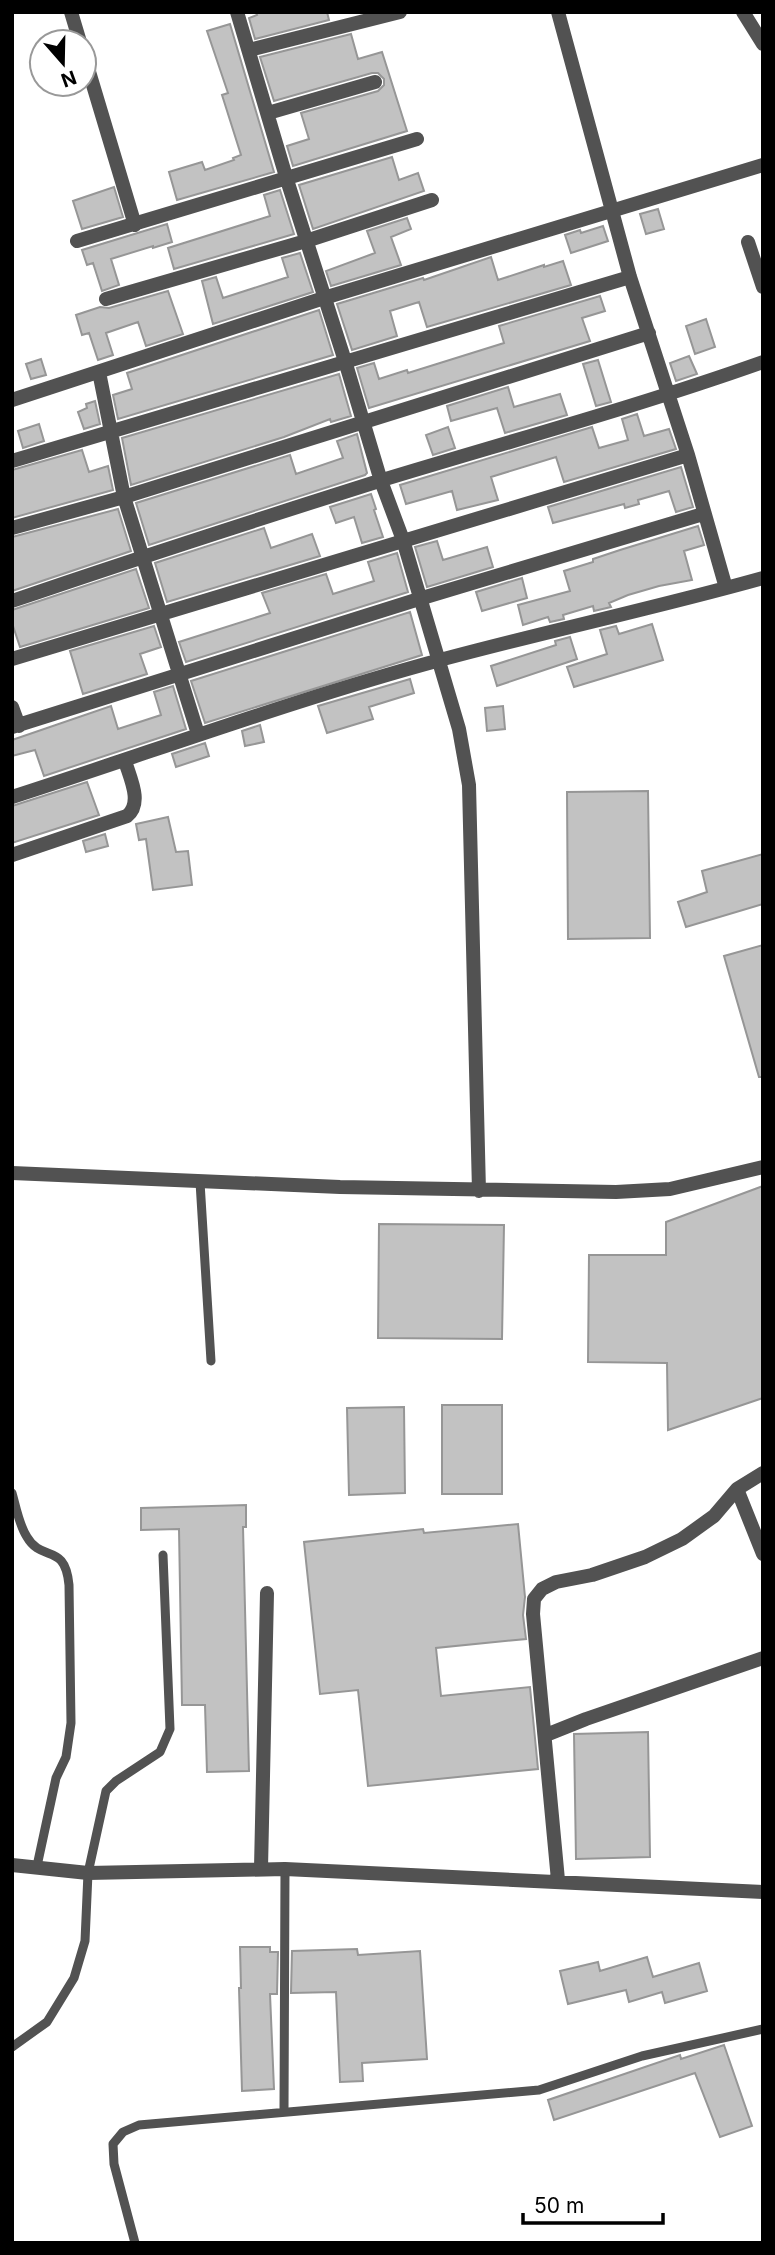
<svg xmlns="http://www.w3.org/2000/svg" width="775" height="2255" viewBox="0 0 775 2255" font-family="Inter,sans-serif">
<rect width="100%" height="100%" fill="#fff"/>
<path fill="#c2c2c2" stroke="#969696" stroke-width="2" d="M256 12H327L329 20 255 39 249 18 257 15Z
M230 24 274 172 177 200 169 172 202 162 205 170 234 160 233 158 241 155 222 95 228 93 207 31Z
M351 34 358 59 382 52 407 131 293 166 287 146 309 139 301 113 378 91 384 85V79L378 73H372L274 101 260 57Z
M392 157 399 180 418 173 424 191 313 229 299 185Z
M114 187 123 217 82 229 73 201Z
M280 190 294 234 174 269 168 248 270 216 264 195Z
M658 209 664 229 646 234 640 214Z
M407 218 411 229 391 237 401 265 331 286 326 271 375 253 367 231Z
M167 224 172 242 153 248V246L111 259 119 285 102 291 93 263 87 265 82 250Z
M603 226 608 241 571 253 565 235 580 230 581 233Z
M300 253 313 292 213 324 202 281 216 277 223 298 288 277 282 258Z
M491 257 498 280 544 265V267L563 261 571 285 427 327 419 302 390 311 397 336 352 350 337 304 423 278 424 280Z
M168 291 183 334 146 346 138 322 106 333 113 355 98 360 89 333 82 335 76 315 100 307 109 308Z
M600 296 605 311 582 318 590 341 369 408 357 368 374 363 379 379 407 370 408 373 504 343 499 326Z
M319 310 333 355 118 419 113 395 132 389 127 373Z
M706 319 715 347 695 354 686 326Z
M689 356 697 374 676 381 670 363Z
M41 359 46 375 31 379 26 364Z
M598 360 611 402 596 406 583 364Z
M339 374 351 416 331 422 330 419 284 437 131 485 122 438Z
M508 387 514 407 560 394 567 415 505 433 497 408 451 421 447 406Z
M95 401 100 424 84 429 78 412 87 408 86 404Z
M637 414 644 436 669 429 676 449 564 482 556 457 491 477 498 500 457 510 452 491 406 504 400 485 592 427 599 448 628 440 622 419Z
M39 424 44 441 23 448 18 431Z
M448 427 455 448 433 455 426 435Z
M357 434 367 473 365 475 149 545 136 503 290 455 296 474 343 458 337 441Z
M82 450 89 472 108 466 113 490 12 518V470Z
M681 467 693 507 676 512 669 491 638 500 639 504 625 508 624 504 553 523 548 507Z
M371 494 376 509 374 510 383 537 362 543 354 517 336 523 330 507Z
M118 509 131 551 12 591V537Z
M698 526 704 545 684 551 692 580 659 586 628 595 609 603 611 607 594 611 593 606 563 615 564 619 550 622 548 617 523 625 518 605 570 591 564 571 593 562V559L620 550Z
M264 528 271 548 312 534 320 556 167 602 155 563Z
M437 541 443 560 487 547 493 567 427 587 415 547Z
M397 553 408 592 186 662 179 642 270 613 262 593 326 574 333 594 374 581 368 562Z
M136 569 149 608 20 647 12 623V610Z
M522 578 527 598 482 611 476 592Z
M410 612 422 655 205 723 191 681Z
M652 624 663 660 574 687 567 667 607 654 600 630 616 626 619 634Z
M154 626 161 647 140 654 147 674 83 694 70 651Z
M570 637 577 659 497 686 491 666 556 645 555 641Z
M410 679 414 693 369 707 373 719 327 733 318 706Z
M173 686 186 729 44 776 35 750 12 756V740L111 706 118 729 161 715 154 692Z
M503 706 505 729 487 731 485 708Z
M260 725 264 742 245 746 242 731Z
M205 743 209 756 176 767 172 754Z
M87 782 99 815 12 843V806Z
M648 791 650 938 568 939 567 792Z
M168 817 176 852 188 851 192 885 153 890 146 839 139 840 136 824Z
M105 834 108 846 86 852 83 841Z
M763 854V904L686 927 678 902 707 892 702 871Z
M763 945V1077H759L724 956Z
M763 1186V1398L668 1430 667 1363 588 1362 589 1255H666V1222Z
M379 1224 504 1225 502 1339 378 1338Z
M442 1405H502V1494H442Z
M404 1407 405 1493 349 1495 347 1408Z
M246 1505V1527H243L249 1771 207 1772 205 1705H182L179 1529 141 1530V1508Z
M518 1524 525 1597 523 1615 526 1639 436 1648 441 1696 530 1687 538 1769 368 1786 358 1690 320 1694 304 1542 423 1529 424 1533Z
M648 1732 650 1857 576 1859 574 1734Z
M240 1947H270V1952H278L277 1994H270L274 2089 242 2091 239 1988H241Z
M357 1949 358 1955 420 1951 427 2059 362 2063 363 2081 340 2082 336 1992 291 1993 292 1951Z
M647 1957 653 1977 699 1963 707 1991 665 2003 662 1992 629 2002 626 1990 568 2004 560 1971 598 1962 600 1971Z
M724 2045 752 2126 720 2137 695 2073 554 2120 548 2100 680 2055 681 2059Z"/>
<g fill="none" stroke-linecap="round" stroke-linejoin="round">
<path stroke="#525252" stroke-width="9" d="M200 1182 211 1361
M12 1493C16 1507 19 1525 27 1537 42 1563 65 1542 69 1585L71 1723 66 1757 56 1778 37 1866
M12 2047 47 2022 74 1978 85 1941 88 1873 106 1791 116 1781 160 1752 170 1729 163 1555
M284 2111 285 1869
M135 2243 114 2164 113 2144 123 2132 139 2125 539 2090 642 2056 763 2029"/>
<path stroke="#525252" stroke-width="14" d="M71 12 80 42
M237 12 287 180 345 361 381 481 403 540 459 729 469 785 479 1191
M558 12 630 277 688 455 726 588
M743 12 763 44
M249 50 400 12
M84 55 135 225
M268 113 375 82
M77 241 417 139
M748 242 763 287
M106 299 306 241 432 200
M99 372 124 497 198 734
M12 400 324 298 763 165
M12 461 630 277
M12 528 124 497 649 333
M12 601C134 559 256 520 379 481 507 442 636 407 763 362
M12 659 688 455
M12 707 19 726
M12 727 419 599 703 514
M12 797C155 751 296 699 440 660 547 631 656 608 763 578
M12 855 127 816C143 803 130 778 125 761
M12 1173 340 1187 616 1192 670 1189 763 1167
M737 1489 763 1554
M546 1735 586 1719 763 1658
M12 1865 88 1873 285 1869 763 1892
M261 1868 267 1593
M558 1880 533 1614 534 1599 542 1589 556 1582 592 1575 645 1557 682 1539 714 1516 737 1489 763 1473"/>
</g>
<rect width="775" height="2255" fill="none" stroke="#000000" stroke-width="28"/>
<g transform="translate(63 63) rotate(160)"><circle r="33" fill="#ffffff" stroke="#999999" stroke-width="2"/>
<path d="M0-5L12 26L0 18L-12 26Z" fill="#000000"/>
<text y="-10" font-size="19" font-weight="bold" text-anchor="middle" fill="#000000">N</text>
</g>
<path d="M523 2213v10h140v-10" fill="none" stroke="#000000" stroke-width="3.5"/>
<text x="534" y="2213" font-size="21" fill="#000000" stroke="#ffffff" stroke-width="5" paint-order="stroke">50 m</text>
</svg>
